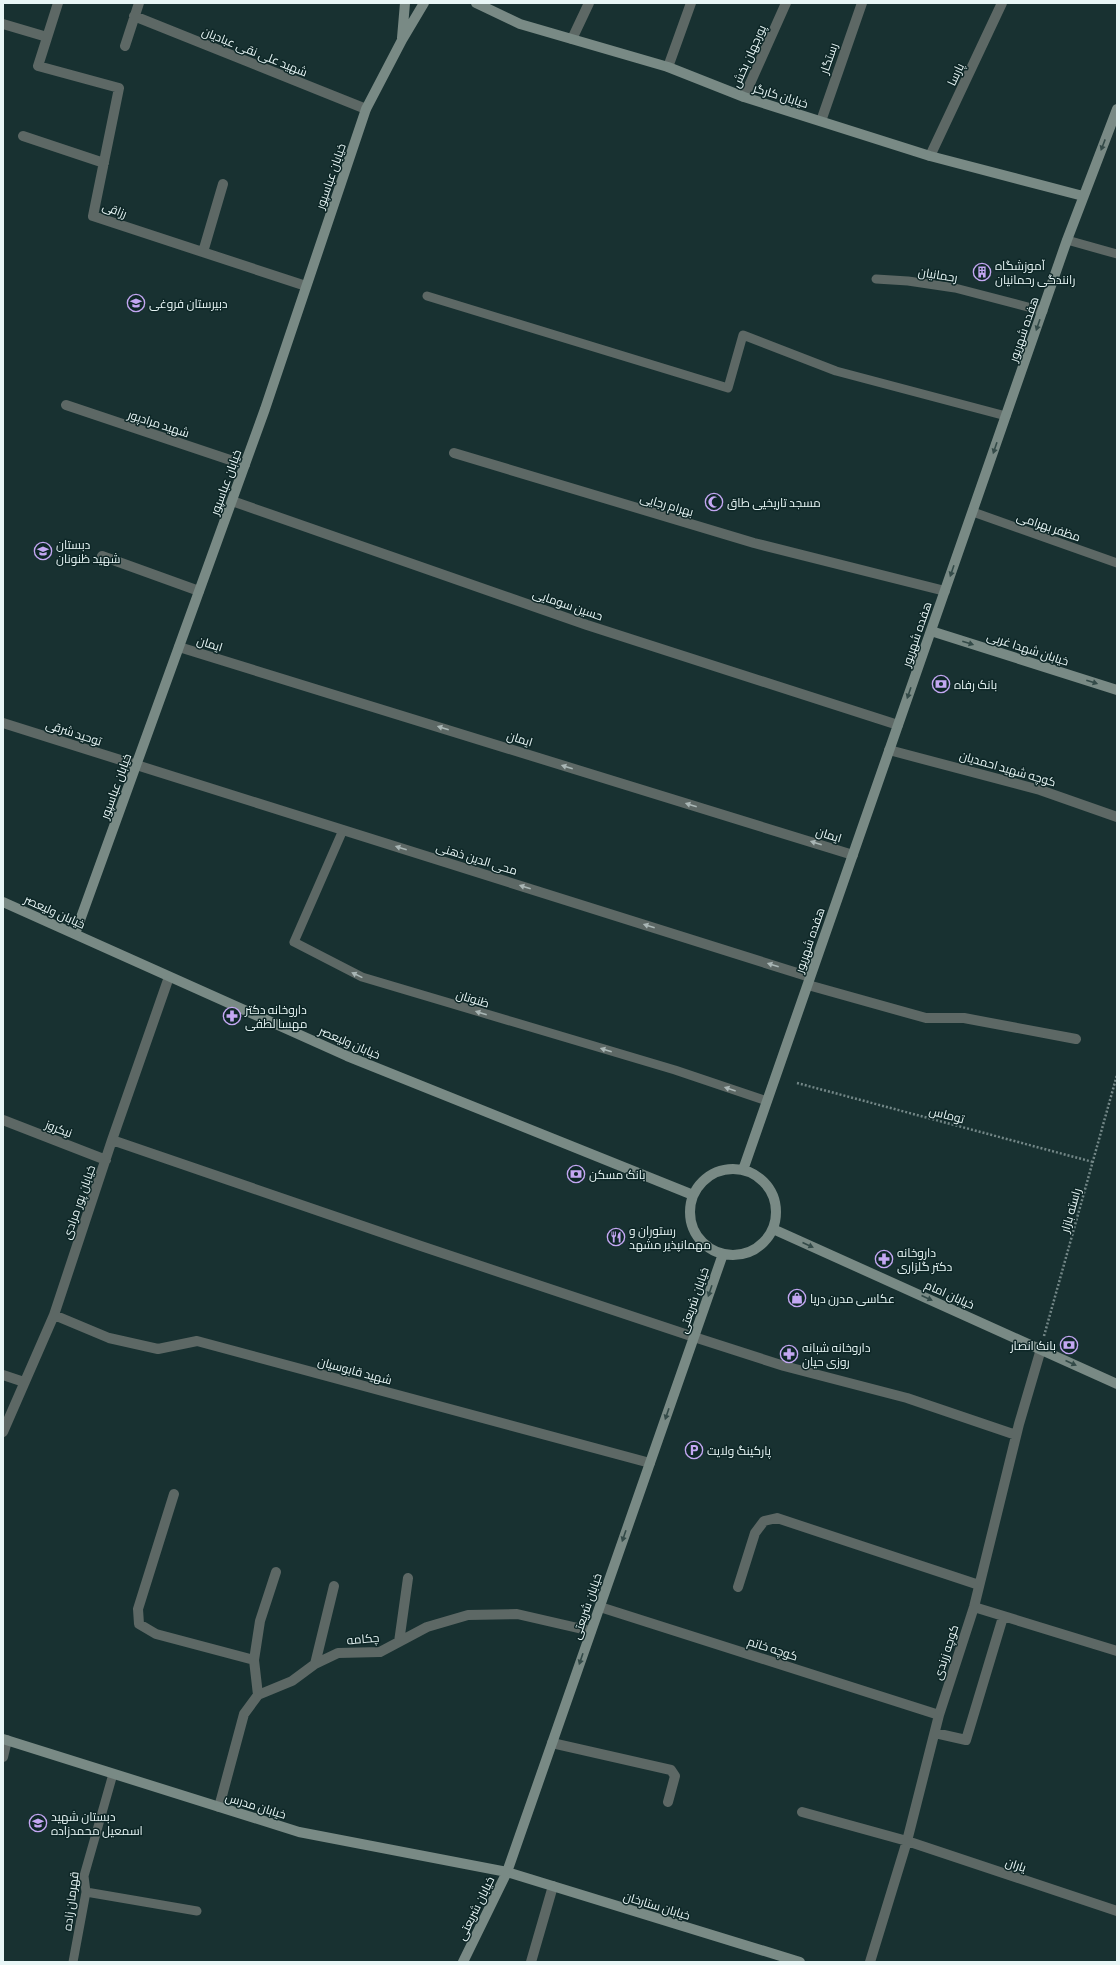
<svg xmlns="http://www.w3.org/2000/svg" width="1120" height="1965" viewBox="0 0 1120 1965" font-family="Barlow,Cairo,sans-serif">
<rect width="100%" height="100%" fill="#183131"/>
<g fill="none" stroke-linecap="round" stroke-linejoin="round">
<path stroke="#738787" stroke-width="2.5" stroke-dasharray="2 2" stroke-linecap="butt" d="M797 1083 1093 1162
M1044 1336 1117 1075"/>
<path stroke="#5d6865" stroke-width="9" d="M1067 240 1117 254
M876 279 908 281 955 288 1043 311
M427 296 728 388 743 335 836 371 1006 416
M973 512 1117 563
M343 830 294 942 362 977 675 1070 767 1101
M86 1892 197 1911
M73 1962 86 1892 84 1876 113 1774"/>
<path stroke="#5d6865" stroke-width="10" d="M58 3 38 66 119 88 93 216 306 286
M134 16 366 109
M3 24 47 37
M572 39 589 3
M125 46 139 3
M668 67 691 3
M744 97 786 3
M821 121 862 3
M23 136 104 163
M930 156 1002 3
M203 252 223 184
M66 405 245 465
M454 453 754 543 945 591
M232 501 587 625 898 725
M102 556 199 591
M179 647 853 855
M3 723 810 977
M889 750 1040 790 1117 817
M808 985 926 1018H964L1076 1039
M3 1120 106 1160
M112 1140 421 1246 694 1337 784 1366 907 1398 1016 1435
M54 1315 109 1338 158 1349 197 1341 650 1463
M3 1375 24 1382
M3 1432 54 1315 112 1140 169 977
M174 1494 138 1609 139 1624 156 1634 254 1660
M738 1587 755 1533 764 1521 777 1518 979 1585
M600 1607 939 1715
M974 1607 1117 1651
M399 1642 408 1578
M315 1664 334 1586
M258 1695 254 1660 260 1621 276 1572
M935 1733 966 1740 1003 1617
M552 1743 671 1770 675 1776 668 1802
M3 1757 7 1740
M219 1807 244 1714 258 1695 292 1681 315 1664 338 1653 380 1652 427 1627 468 1615 517 1614 591 1631
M802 1812 907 1841 1117 1911
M531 1962 553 1886
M870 1962 907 1841 939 1715 974 1607 1019 1424 1041 1349"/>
<path stroke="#798a85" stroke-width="10" d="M476 3 520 24 668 67 744 97 930 156 1083 196
M402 38 405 3
M931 631 1117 690
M3 902 347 1056 693 1195
M75 934 265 409 366 109 402 40 424 3
M690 1212a43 43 0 1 1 86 0a43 43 0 1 1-86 0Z
M743 1170 1067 240 1117 109
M773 1229 1117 1384
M3 1739 299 1832 507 1872 800 1962
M463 1962 507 1872 723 1254"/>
</g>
<defs><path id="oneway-solid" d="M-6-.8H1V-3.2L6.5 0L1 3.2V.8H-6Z"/></defs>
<g fill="#334a48">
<use href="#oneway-solid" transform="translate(1103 145) rotate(111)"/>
<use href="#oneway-solid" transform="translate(1038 325) rotate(109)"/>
<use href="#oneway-solid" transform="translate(995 448) rotate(109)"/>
<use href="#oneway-solid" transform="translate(952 571) rotate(109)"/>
<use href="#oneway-solid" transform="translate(968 643) rotate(18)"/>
<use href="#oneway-solid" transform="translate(1092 682) rotate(18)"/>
<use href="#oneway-solid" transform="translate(909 693) rotate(109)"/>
<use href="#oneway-solid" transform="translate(808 1245) rotate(24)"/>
<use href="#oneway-solid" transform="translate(710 1291) rotate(109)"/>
<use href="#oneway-solid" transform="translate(927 1298) rotate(24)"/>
<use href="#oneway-solid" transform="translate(1071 1363) rotate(24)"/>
<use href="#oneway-solid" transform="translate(667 1414) rotate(109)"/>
<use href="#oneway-solid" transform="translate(624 1536) rotate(109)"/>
<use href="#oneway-solid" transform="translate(581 1659) rotate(109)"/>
</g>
<g fill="#a9b6b5">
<use href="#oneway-solid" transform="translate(443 728) rotate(-163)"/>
<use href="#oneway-solid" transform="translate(567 767) rotate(-163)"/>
<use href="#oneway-solid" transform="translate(691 805) rotate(-163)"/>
<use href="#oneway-solid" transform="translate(816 843) rotate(-163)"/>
<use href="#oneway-solid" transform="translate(401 848) rotate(-163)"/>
<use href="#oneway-solid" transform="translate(525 887) rotate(-163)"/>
<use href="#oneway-solid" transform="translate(649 926) rotate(-162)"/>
<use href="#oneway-solid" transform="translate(773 965) rotate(-162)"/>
<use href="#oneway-solid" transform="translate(357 975) rotate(-154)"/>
<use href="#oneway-solid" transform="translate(481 1013) rotate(-163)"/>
<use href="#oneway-solid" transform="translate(606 1050) rotate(-163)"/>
<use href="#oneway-solid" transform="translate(730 1089) rotate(-161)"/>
</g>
<defs>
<symbol id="building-ring" viewBox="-11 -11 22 22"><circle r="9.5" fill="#0e2727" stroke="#c3a7f2" stroke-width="1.5"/><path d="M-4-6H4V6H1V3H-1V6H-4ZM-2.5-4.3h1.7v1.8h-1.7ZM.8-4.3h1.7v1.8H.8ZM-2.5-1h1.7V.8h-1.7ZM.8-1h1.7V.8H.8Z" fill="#c3a7f2"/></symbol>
<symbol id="school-ring" viewBox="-11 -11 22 22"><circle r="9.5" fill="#0e2727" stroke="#c3a7f2" stroke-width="1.5"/><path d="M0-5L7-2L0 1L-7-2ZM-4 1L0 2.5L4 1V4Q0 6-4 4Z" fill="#c3a7f2"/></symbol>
<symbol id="mosque-ring" viewBox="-11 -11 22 22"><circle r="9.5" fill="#0e2727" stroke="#c3a7f2" stroke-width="1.5"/><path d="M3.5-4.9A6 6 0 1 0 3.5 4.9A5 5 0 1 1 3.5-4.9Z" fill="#c3a7f2"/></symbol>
<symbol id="bank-ring" viewBox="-11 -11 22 22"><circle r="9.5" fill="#0e2727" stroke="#c3a7f2" stroke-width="1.5"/><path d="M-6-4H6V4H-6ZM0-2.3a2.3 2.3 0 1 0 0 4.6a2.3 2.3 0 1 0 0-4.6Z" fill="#c3a7f2"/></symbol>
<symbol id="pharmacy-ring" viewBox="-11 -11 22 22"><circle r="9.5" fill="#0e2727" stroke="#c3a7f2" stroke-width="1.5"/><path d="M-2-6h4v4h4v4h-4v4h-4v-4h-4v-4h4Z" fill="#c3a7f2"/></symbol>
<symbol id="restaurant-ring" viewBox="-11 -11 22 22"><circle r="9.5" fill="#0e2727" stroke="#c3a7f2" stroke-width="1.5"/><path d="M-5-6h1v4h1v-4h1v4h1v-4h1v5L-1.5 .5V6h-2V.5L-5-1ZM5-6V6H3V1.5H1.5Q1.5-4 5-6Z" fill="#c3a7f2"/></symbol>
<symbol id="shop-ring" viewBox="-11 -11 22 22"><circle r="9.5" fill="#0e2727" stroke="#c3a7f2" stroke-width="1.5"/><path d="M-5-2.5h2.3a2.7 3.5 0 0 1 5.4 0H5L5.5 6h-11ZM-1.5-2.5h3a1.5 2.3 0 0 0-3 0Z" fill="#c3a7f2"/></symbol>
<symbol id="parking-ring" viewBox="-11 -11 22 22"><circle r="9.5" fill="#0e2727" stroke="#c3a7f2" stroke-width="1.5"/><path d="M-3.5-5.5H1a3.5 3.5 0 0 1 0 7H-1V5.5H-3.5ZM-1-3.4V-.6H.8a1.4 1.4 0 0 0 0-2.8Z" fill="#c3a7f2"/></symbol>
</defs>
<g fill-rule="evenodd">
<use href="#building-ring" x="972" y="262" width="20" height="20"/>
<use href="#school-ring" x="126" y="293" width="20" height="20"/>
<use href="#mosque-ring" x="704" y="492" width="20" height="20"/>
<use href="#school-ring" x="33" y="541" width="20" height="20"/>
<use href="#bank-ring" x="931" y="674" width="20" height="20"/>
<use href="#pharmacy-ring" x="222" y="1006" width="20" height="20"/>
<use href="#bank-ring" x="566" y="1164" width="20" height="20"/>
<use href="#restaurant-ring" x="606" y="1227" width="20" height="20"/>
<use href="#pharmacy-ring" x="874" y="1249" width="20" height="20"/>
<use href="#shop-ring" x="787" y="1288" width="20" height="20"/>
<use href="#bank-ring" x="1059" y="1335" width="20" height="20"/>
<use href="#pharmacy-ring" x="779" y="1344" width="20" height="20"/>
<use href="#parking-ring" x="684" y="1440" width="20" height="20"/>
<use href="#school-ring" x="28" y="1813" width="20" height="20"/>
</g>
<g text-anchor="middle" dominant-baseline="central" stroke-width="3" stroke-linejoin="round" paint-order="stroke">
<g font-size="12" fill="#e8f6f6" stroke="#0e2727">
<text transform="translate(255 51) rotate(22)">شهید علی نقی عبادیان</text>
<text transform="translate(748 56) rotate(-66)">پورجهان بخش</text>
<text transform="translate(828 58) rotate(-71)">رستگار</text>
<text transform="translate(955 74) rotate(-65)">پارسا</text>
<text transform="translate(781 95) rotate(17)">خیابان کارگر</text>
<text transform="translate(330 176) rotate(-71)">خیابان عباسپور</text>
<text transform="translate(115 209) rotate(21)">رزاقی</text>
<text transform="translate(938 274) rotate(9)">رحمانیان</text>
<text transform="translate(1023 329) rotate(-71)">هفده شهریور</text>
<text transform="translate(159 423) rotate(18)">شهید مرادپور</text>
<text transform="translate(225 482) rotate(-70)">خیابان عباسپور</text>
<text transform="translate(667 504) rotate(16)">بهرام رجایی</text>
<text transform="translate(1049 526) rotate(19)">مظفر بهرامی</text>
<text transform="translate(568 604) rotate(19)">حسین سومایی</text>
<text transform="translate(916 634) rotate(-71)">هفده شهریور</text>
<text transform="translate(210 643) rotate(17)">ایمان</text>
<text transform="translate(1028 648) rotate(18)">خیابان شهدا غربی</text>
<text transform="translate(74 732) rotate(18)">توحید شرقی</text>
<text transform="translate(520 738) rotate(17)">ایمان</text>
<text transform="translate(1008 768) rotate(16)">کوچه شهید احمدیان</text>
<text transform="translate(115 786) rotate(-70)">خیابان عباسپور</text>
<text transform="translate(829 834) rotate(17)">ایمان</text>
<text transform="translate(477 858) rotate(17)">محی الدین ذهنی</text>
<text transform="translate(55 911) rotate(24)">خیابان ولیعصر</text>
<text transform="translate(809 940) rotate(-71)">هفده شهریور</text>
<text transform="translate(473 998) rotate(17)">ظنونان</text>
<text transform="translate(350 1042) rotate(23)">خیابان ولیعصر</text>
<text transform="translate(947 1114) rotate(15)">توماس</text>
<text transform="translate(59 1128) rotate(21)">نیکروز</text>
<text transform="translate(78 1202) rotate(-71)">خیابان پور مرادی</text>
<text transform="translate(1070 1210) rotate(-74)">راسته بازار</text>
<text transform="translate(950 1294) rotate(24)">خیابان امام</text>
<text transform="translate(693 1300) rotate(-71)">خیابان شریعتی</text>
<text transform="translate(355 1370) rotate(15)">شهید قابوسیان</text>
<text transform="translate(586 1606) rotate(-71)">خیابان شریعتی</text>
<text transform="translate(363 1638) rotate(-5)">چکامه</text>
<text transform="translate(773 1648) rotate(18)">کوچه خاتم</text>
<text transform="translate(945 1652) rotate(-72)">کوچه زرندی</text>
<text transform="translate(256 1805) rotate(17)">خیابان مدرس</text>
<text transform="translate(1016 1864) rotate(18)">یاران</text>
<text transform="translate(70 1901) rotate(-83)">قهرمان زاده</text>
<text transform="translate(657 1905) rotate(17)">خیابان ستارخان</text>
<text transform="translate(475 1908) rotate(-64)">خیابان شریعتی</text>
</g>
<g font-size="12" fill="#e8f6f6" stroke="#0e2727" text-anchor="start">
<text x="995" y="265">آموزشگاه<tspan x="995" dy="14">رانندگی رحمانیان</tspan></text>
<text x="149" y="303">دبیرستان فروغی</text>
<text x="727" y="502">مسجد تاریخیی طاق</text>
<text x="56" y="544">دبستان<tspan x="56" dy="14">شهید ظنونان</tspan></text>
<text x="954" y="684">بانک رفاه</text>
<text x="245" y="1009">داروخانه دکتر<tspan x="245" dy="14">مهسا لطفی</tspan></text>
<text x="589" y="1174">بانک مسکن</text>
<text x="629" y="1230">رستوران و<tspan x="629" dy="14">مهمانپذیر مشهد</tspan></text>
<text x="897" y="1252">داروخانه<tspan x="897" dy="14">دکتر گلزاری</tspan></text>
<text x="810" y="1298">عکاسی مدرن دریا</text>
<text x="1056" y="1345" text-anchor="end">بانک انصار</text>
<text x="802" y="1347">داروخانه شبانه<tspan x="802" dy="14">روزی حیان</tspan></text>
<text x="707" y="1450">پارکینگ ولایت</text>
<text x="51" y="1816">دبستان شهید<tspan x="51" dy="14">اسمعیل محمدزاده</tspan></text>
</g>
</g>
<rect width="1120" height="1965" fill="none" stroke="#e8f6f6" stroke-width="8"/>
</svg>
